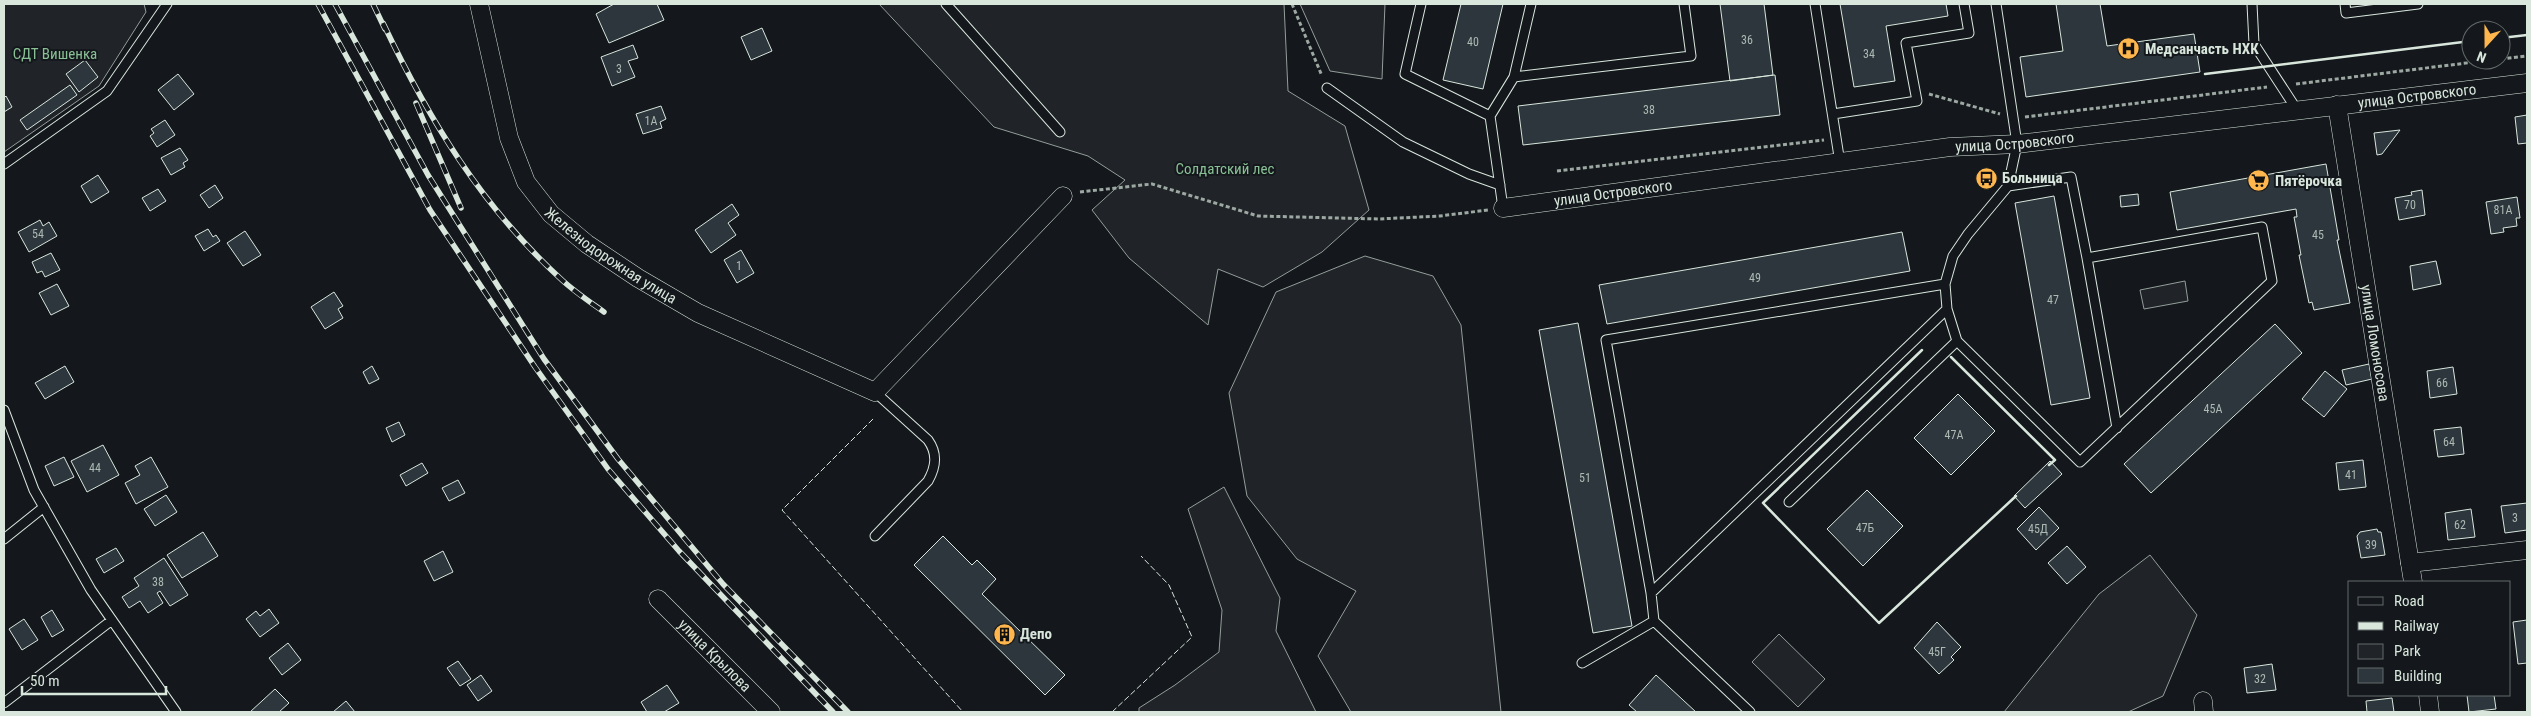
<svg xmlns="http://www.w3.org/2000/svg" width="2531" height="716" viewBox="0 0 2531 716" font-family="'Roboto Condensed',sans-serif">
<rect width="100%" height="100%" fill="#14181c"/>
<path fill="#202428" stroke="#939e99" d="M4 4H144L146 12 99 86 4 152Z
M879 4H1284L1288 91 1345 126 1369 210 1322 252 1263 287 1218 269 1208 325 1129 258 1092 210 1125 180 1088 156 994 127Z
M1300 4H1385L1382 79 1330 71Z
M1365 256 1433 276 1461 325 1501 712H1351L1318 656 1356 591 1297 559 1247 496 1229 393 1276 292Z
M2185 281 2188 301 2144 309 2140 290Z
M1224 487 1280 598 1276 631 1316 712H1139V708L1175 685 1219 652 1222 610 1188 509Z
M2150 555 2197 615 2163 696 2128 712H2004L2099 594Z
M1779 634 1825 679 1798 707 1752 662Z"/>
<path fill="#2c363c" stroke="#d8e6dc" d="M614 4H657L664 20 609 43 596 14Z
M1461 4H1503L1483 89 1443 80Z
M1720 4H1764L1773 75 1730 81Z
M1840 4H1946L1948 16 1886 26 1895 81 1854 87Z
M2056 4H2100L2107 46 2194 34 2200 72 2026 97 2020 57 2063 51Z
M762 28 772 51 751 60 741 37Z
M633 45 638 58 628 61 635 77 612 86 601 57Z
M85 60 98 77 79 92 66 74Z
M178 74 194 94 174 110 158 90Z
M1775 75 1780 115 1523 145 1518 106Z
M70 85 77 95 27 130 20 120Z
M6 96 12 107 4 112V98Z
M661 106 666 119 660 122 662 128 643 134 636 114Z
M2527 115V143L2518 144 2515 117Z
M165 120 175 135 157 147 150 136 154 133 151 129Z
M2400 130 2382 154 2377 155 2374 133Z
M180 148 188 160 183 163 185 167 171 175 161 158Z
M2326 164 2339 240H2337L2350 303 2314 310 2312 302 2309 303 2299 255H2301L2294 217H2297L2296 209 2177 230 2170 192Z
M98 175 109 192 91 203 81 186Z
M215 185 223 198 209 208 200 195Z
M158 189 166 201 150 211 142 198Z
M2422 190 2425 215 2399 220 2395 198 2412 195 2411 192Z
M2138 194 2139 205 2121 207 2120 196Z
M2054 196 2090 398 2051 405 2015 203Z
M2517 197 2520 218H2516L2517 226 2503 228 2504 232 2491 234 2486 202Z
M732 204 739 215 728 223 736 235 711 253 695 230Z
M40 220 43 226 49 222 57 236 29 252 18 232Z
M208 229 213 237 216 235 220 241 204 251 195 236Z
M245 231 261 255 243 266 227 243Z
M1902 232 1910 271 1607 324 1599 285Z
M741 250 754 273 737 283 724 260Z
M51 253 60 270 45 277 42 271 37 273 32 262Z
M2436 261 2441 284 2413 290 2410 266Z
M57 284 69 306 51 315 39 293Z
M334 292 343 306 338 309 343 318 325 329 311 307Z
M1578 323 1632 626 1593 633 1539 330Z
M2275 324 2302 353 2151 493 2124 464Z
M2369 364 2372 379 2346 385 2342 370Z
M65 366 74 382 45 399 35 383Z
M372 366 379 379 369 384 363 372Z
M2453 367 2457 394 2430 398 2427 371Z
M2325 371 2347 389 2324 417 2302 399Z
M1958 394 1995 431 1951 475 1914 438Z
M399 422 405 435 392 442 386 428Z
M2461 427 2464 454 2438 457 2434 430Z
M103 445 119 475 87 492 71 461Z
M64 457 74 477 54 486 45 466Z
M151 457 168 487 136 504 125 483 140 475 135 466Z
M2363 460 2366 487 2339 490 2336 463Z
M2050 461 2062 474 2025 508 2014 496Z
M422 463 428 473 406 486 400 475Z
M458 480 465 493 449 501 442 488Z
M1867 490 1903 526 1863 566 1827 529Z
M166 495 177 512 155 526 144 509Z
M2527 503V530L2505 533 2501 506Z
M2039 507 2059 528 2036 550 2017 529Z
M2471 509 2475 537 2448 540 2445 513Z
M2377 529 2378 532H2381L2385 555 2361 558 2357 536 2360 532Z
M203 532 218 556 182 578 167 555Z
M943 536 972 565 977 560 996 579 982 594 1065 675 1045 695 914 565Z
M2067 546 2086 567 2067 584 2048 563Z
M116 548 124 561 104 573 96 559Z
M443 551 453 572 434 581 424 561Z
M164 558 188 595 170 606 160 591 157 593 163 603 148 613 140 601 129 608 122 597 139 586 134 578Z
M269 609 279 623 260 637 246 619 256 611 260 616Z
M52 610 64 630 52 637 41 617Z
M24 619 38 640 22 650 9 629Z
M2527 620V663L2518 664 2513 622Z
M1937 622 1961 647 1951 657 1954 660 1939 674 1914 648Z
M288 643 301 660 282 675 269 658Z
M458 661 471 679 460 686 447 668Z
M2272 664 2276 690 2247 693 2244 668Z
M481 675 492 691 478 701 467 685Z
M1656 675 1696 712H1637L1629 705Z
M667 685 679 703 664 712H647L641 702Z
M275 689 289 703 279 712H250Z
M2467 695H2494L2496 709 2469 712Z
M2392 698 2394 712H2367L2366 701Z
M346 701 355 712H333Z"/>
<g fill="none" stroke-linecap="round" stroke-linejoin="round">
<defs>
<path id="service" d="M946 4 1060 132
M1421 4 1405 74 1490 116 1503 208
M1815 4 1840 163
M2252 4 2254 44 2297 110
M2345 4 2346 13 2418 4
M1514 77 1691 56 1684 4
M1327 88 1403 142 1469 174 1500 185
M1833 114 1917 101 1906 43 1969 33 1964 4
M1490 116 1514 77 1531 4
M4 164 107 91 167 4
M2087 258 2117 428
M1957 341 2080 462 2272 281 2262 227 2087 258 2071 177 2008 186
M875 392 928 440C938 454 936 467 928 481L875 536
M4 410 34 490 91 590 176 712
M1789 502 1957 341 1947 309 1945 284 1953 256 1968 234 2008 186 2017 144 1996 4
M4 539 44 507
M1651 593 1606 340 1945 284
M1582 663 1654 621
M4 703 112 620
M1750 712 1654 621 1651 593 1947 309"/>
<g id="minor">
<path id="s1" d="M479 4 509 138 526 182 551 214 587 244 638 278 698 313 875 392 1063 196"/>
<path id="s2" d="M2337 105 2413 582"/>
<path id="s3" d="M1503 208 1950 147 2017 144 2527 83"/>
<path d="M2410 563 2527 550"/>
<path id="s4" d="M658 599 771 712"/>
<path d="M2428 695 2430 712"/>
<path d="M2203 701 2204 712"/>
</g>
</defs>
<use href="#service" stroke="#d8e6dc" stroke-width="11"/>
<use href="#minor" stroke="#d8e6dc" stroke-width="19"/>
<path stroke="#9da8a2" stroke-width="3" stroke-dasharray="4 2.5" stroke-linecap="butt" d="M1292 4 1322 76
M2501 59 2527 56
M2296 84 2491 60
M1929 94 2000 114
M2025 117 2267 87
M1557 171 1824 140
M1080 192 1152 184 1258 216 1379 219 1440 216 1488 210"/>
<use href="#service" stroke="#14181c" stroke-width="9"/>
<use href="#minor" stroke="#14181c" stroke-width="18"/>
<defs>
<path id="rail" d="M318 4 430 210 535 367 608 469 679 551 833 712
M335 4 428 175 544 359 618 459 723 584 848 712
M373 4 385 29
M383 23C429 120 482 207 562 280 575 292 590 302 604 312
M416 103 461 208"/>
</defs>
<use href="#rail" stroke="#d8e6dc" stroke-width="5.5"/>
<use href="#rail" stroke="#14181c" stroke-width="4" stroke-dasharray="11" stroke-linecap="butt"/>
<path stroke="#d8e6dc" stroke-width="1" stroke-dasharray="6 2.5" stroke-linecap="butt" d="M873 419 782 510 963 712
M1112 712 1192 637 1169 585 1141 556"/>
<path stroke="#d8e6dc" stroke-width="2.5" d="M2501 38 2527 35
M2205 74 2471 41
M1922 350 1763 503 1879 623 2016 496
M1951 357 2055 460 2049 465"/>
</g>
<defs>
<symbol id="hospital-disc" viewBox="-11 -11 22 22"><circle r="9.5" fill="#ffb74d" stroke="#14181c"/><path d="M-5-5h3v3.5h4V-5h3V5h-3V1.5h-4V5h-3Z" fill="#111"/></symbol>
<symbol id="bus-disc" viewBox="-11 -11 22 22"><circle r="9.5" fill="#ffb74d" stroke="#14181c"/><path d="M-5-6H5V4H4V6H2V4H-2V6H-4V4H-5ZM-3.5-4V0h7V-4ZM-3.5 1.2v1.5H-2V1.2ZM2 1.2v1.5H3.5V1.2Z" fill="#111"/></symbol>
<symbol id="supermarket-disc" viewBox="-11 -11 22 22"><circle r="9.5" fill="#ffb74d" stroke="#14181c"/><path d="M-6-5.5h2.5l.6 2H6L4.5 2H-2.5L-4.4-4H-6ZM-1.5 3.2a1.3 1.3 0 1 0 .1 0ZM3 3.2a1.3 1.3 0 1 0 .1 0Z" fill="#111"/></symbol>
<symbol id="building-disc" viewBox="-11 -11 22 22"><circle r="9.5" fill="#ffb74d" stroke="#14181c"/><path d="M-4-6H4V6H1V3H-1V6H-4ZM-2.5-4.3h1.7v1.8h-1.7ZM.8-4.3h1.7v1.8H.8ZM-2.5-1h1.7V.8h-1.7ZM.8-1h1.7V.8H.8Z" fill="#111"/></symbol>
</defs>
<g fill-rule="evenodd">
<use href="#hospital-disc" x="2116" y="36" width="25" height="25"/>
<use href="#bus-disc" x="1974" y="166" width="25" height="25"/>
<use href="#supermarket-disc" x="2246" y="168" width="25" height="25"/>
<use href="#building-disc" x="992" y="622" width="25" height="25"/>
</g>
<g text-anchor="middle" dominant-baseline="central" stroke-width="4" stroke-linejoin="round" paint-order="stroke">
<g font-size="12" fill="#adbab4">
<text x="1747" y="40">36</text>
<text x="1473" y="42">40</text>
<text x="1869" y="54">34</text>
<text x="619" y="69">3</text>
<text x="1649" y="110">38</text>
<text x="651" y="121">1А</text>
<text x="2410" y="205">70</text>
<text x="2503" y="210">81А</text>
<text x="38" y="234">54</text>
<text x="2318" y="235">45</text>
<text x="739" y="266">1</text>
<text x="1755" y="278">49</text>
<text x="2053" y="300">47</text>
<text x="2442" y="383">66</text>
<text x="2213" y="409">45А</text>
<text x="1954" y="435">47А</text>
<text x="2449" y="442">64</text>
<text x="95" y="468">44</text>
<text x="2351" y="475">41</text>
<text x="1585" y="478">51</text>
<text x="2515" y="518">3</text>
<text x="2460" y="525">62</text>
<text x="1865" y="528">47Б</text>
<text x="2038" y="529">45Д</text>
<text x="2371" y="545">39</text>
<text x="158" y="582">38</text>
<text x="1937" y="652">45Г</text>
<text x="2260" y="679">32</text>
</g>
<g font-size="15" font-weight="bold" fill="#d8e6dc" stroke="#14181c" text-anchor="start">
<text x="2145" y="49">Медсанчасть НХК</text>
<text x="2002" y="178">Больница</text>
<text x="2275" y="181">Пятёрочка</text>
<text x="1020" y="634">Депо</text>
</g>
<g font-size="15" fill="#8ac095" stroke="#14181c">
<text x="55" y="54">СДТ Вишенка</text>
<text x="1225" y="169">Солдатский лес</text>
</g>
<g font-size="15" fill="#d8e6dc" stroke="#14181c">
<text stroke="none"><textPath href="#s3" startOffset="921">улица Островского</textPath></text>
<text stroke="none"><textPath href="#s3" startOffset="516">улица Островского</textPath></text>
<text stroke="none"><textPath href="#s3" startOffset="111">улица Островского</textPath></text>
<text stroke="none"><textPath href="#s1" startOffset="298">Железнодорожная улица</textPath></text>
<text stroke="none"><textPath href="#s2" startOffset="241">улица Ломоносова</textPath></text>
<text stroke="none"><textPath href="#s4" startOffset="80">улица Крылова</textPath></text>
</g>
</g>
<rect width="2531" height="716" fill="none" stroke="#d8e6dc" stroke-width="10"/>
<rect x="2348" y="581" width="162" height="115" fill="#14181c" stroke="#626a69"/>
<rect x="2358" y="597" width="25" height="8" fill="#14181c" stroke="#626a69"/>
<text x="2394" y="606" font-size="15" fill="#d8e6dc">Road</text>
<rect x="2358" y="622" width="25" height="8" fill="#d8e6dc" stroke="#626a69"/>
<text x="2394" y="631" font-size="15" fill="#d8e6dc">Railway</text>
<rect x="2358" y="644" width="25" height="15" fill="#202428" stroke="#626a69"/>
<text x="2394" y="656" font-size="15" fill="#d8e6dc">Park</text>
<rect x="2358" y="668" width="25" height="15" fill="#2c363c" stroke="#626a69"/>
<text x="2394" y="681" font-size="15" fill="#d8e6dc">Building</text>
<g transform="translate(2486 45) rotate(201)"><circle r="24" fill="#14181c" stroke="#626a69"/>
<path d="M0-4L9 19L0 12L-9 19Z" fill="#ffb74d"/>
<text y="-8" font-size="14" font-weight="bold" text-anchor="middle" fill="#d8e6dc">N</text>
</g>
<path d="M22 686v8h144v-8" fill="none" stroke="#d8e6dc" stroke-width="2.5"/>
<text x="30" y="686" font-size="15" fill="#d8e6dc" stroke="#14181c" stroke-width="4" paint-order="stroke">50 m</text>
</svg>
